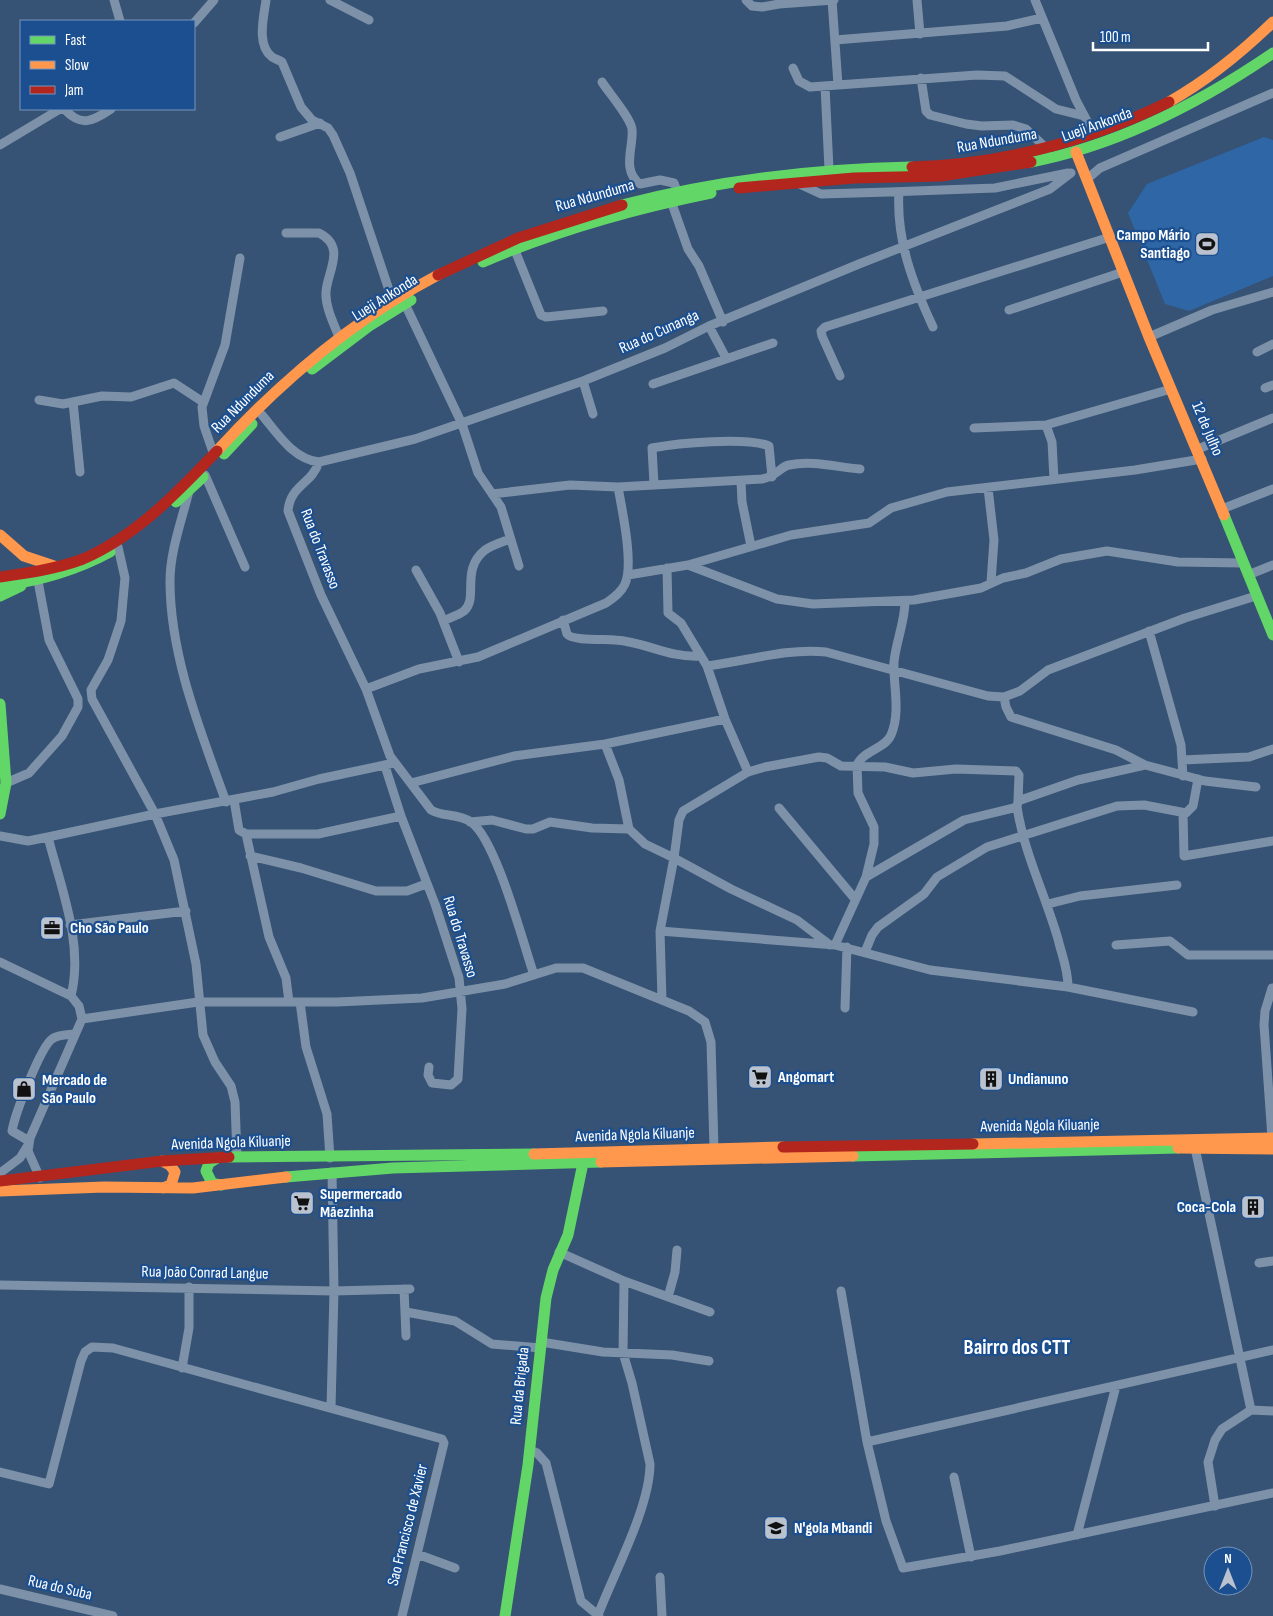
<svg xmlns="http://www.w3.org/2000/svg" width="1273" height="1616" viewBox="0 0 1273 1616" font-family="'Sofia Sans Condensed',sans-serif">
<rect width="100%" height="100%" fill="#365274"/>
<path fill="#2f66a5" d="M1264 137 1273 140V276L1189 311 1165 304 1128 213 1147 184Z"/>
<g fill="none" stroke-linecap="round" stroke-linejoin="round">
<path stroke="#7d92a8" stroke-width="9" d="M114 0 120 21
M266 0C264 16 256 45 272 57 275 59 279 60 282 62L301 107 312 120 328 128 333 135 350 173 393 302
M330 0 369 20
M746 0 752 6 762 7 779 4 834 0
M832 0 838 85
M917 0 920 34
M1035 0 1076 100 1094 134
M194 23 214 0
M835 40 1007 26 1042 18
M793 68 799 81 810 87 977 75 1005 76 1056 109 1084 116
M921 78 926 111 930 115 966 124 982 126 1013 125 1026 129 1047 149
M602 82C609 93 630 117 632 129 634 147 621 170 640 184L660 180 674 183 677 191
M825 86 829 169
M64 109C81 127 92 122 111 109
M280 137 320 123
M0 145 60 109
M1087 179 1100 168 1273 93
M795 182 821 194 889 192 995 188 1068 173
M899 192C896 240 913 284 933 327
M671 201 688 249 699 266 723 322
M286 233H319C347 247 327 272 326 292 325 307 334 324 339 337
M514 248 541 315 546 317 603 311
M405 304 462 424 478 473 501 507 519 566
M1009 310 1123 272
M709 326 726 358
M1149 337 1212 310 1273 292
M1257 352 1273 344
M840 376 822 336 821 331 825 327 1110 237
M583 381 593 414
M653 384 773 343
M1265 388 1273 385
M39 400 63 404 102 396 131 397 174 383 203 402
M73 402 80 472
M262 415C277 433 293 459 319 462L415 439 583 381 665 348 709 326 859 264 1050 189 1071 173
M1046 425 1052 442 1054 479
M974 428 1046 425 1171 389
M1198 449 1273 418
M214 455 204 426 202 407 225 345 240 258
M319 462C312 484 290 485 288 511L321 595 366 689 390 756 431 810C442 817 457 813 471 822 496 839 523 943 534 975
M205 475 245 567
M741 481 742 502 751 546
M654 484 652 448C678 443 746 437 769 446L772 477
M988 488 994 540 991 582
M189 491C182 520 170 551 170 581 170 657 201 732 226 802
M492 494 570 485 618 487
M1222 509 1273 489
M118 547 125 578 121 621 108 660 91 690 92 699 155 814 174 860 196 964 203 1035 215 1062 231 1086 235 1102 237 1157
M688 565 777 599 813 604 914 600 981 588 1003 578 1026 573 1061 559 1107 551 1178 562 1243 563
M667 568 668 613 681 623 707 666 725 719 748 772
M416 570 440 613 459 662
M628 575 688 565 791 535 869 523 891 508 947 492 1135 470 1202 459
M1248 575 1273 565
M563 620 567 634C572 641 605 639 615 640 647 642 667 658 701 656
M443 621C449 618 459 615 464 611 479 598 460 570 485 550 492 545 502 542 510 539
M1149 631 1181 745 1183 776
M707 666C747 661 786 648 826 652L988 696 1004 697 1020 691 1048 670 1185 618 1256 596
M366 689 419 669 478 657 606 603C613 598 621 593 625 584 634 564 622 510 618 487L762 479C777 476 780 467 789 465 812 460 836 467 860 469
M1004 697 1006 707 1011 717 1116 750 1145 765 1205 781 1256 787
M605 744 619 780 629 829 645 844 674 858 660 931
M1182 760 1249 757 1273 749
M385 766 401 816 435 904 459 978 462 1009 458 1079 451 1085 432 1083 428 1075 429 1067
M6 783 29 773 62 736 78 707V699L49 640 38 581
M411 783 514 756 605 744 725 719
M234 800 239 830 246 834
M1017 807C1024 853 1045 894 1058 939 1062 956 1068 969 1068 987
M779 808 855 899
M1183 813 1184 856 1273 841
M470 822 492 820 526 829H533L550 822 592 828 629 829
M0 836 28 841 48 837 155 814 273 792 319 779 394 763
M48 837C61 888 84 944 71 996
M250 856 301 868 376 891H407L426 884
M866 877 874 844V827L858 793 857 765C864 750 885 749 891 735 901 712 893 685 894 662 896 641 905 622 905 601
M1048 904 1080 896 1177 885
M70 925 186 911
M830 945 797 920 731 889 674 858 679 820 683 811 748 772 765 767 819 757 827 758 841 766 885 767 913 773 956 769 1016 771 1019 775 1018 801
M835 945 866 877 964 820 1017 807 1018 801 1078 780 1145 765
M1116 945 1170 941 1188 955H1273
M865 952 872 935 878 927 924 894 937 877 987 847 1117 806 1144 805 1186 813 1193 806 1198 779
M0 962 71 996 79 1006 82 1019 30 1138 28 1151 40 1178
M1272 988 1265 1011 1264 1025 1272 1138
M662 1000 660 931 835 945 930 970 1068 987 1193 1012
M289 1002 286 978 269 937 246 834H318L401 816
M300 1002 306 1047 327 1114 330 1158
M845 1008 847 947
M82 1019 198 1002H337L422 998 505 984 556 968H583L689 1011 705 1022 711 1042 714 1149
M29 1141 12 1131C15 1114 40 1048 52 1039 59 1034 67 1035 75 1034
M1195 1148 1251 1410
M0 1173 20 1158 28 1145
M559 1252 624 1281 710 1312
M1259 1263 1273 1261
M0 1285 334 1291 410 1289
M404 1289 406 1336
M841 1291 867 1442 886 1521 903 1568 1000 1551 1273 1493
M668 1297 675 1272 677 1250
M406 1312 455 1321 492 1344 541 1348
M541 1342 603 1352 672 1355 709 1361
M182 1368 189 1328V1287
M331 1408 334 1291 332 1172
M867 1442 1273 1350
M530 1450 537 1453 546 1463 581 1601 599 1616
M0 1472 49 1484 81 1361 85 1352 92 1347 113 1348 442 1439 444 1443 402 1616
M954 1477 971 1557
M1215 1506 1208 1462 1215 1440 1222 1429 1251 1410 1273 1411
M1077 1535 1116 1386
M417 1554 455 1568
M660 1577 662 1616
M0 1589 113 1616
M598 1615C614 1573 650 1507 650 1464L632 1383 623 1353 624 1281"/>
<path stroke="#63d668" stroke-width="11" d="M1031 162C1119 145 1200 103 1273 53
M622 205C718 180 814 169 912 167
M483 262C557 230 632 209 711 193
M312 369 369 326 411 300
M224 454 252 424
M176 502 203 477
M1224 515 1273 635
M0 586C39 581 75 571 110 552
M0 596 21 586
M0 704 6 783 0 814
M853 1156 1178 1148
M229 1157 534 1154
M217 1158 209 1163 206 1171 212 1183 221 1185
M286 1177 393 1168 601 1162
M505 1616 528 1465 546 1298 553 1270 568 1235 583 1163"/>
<path stroke="#ff974d" stroke-width="11" d="M1169 102C1208 80 1241 53 1273 22
M1076 152 1149 337 1224 515
M217 451C281 381 354 319 438 275
M0 535 24 556 54 566
M973 1144 1273 1138
M1178 1148 1273 1149
M534 1154 783 1147
M162 1161 170 1165 175 1172 171 1185 163 1188
M601 1162 853 1156
M0 1191 104 1187 193 1188 286 1177"/>
<path stroke="#b3261e" stroke-width="11" d="M912 167C1003 164 1087 142 1169 102
M739 188 854 178 941 176 1031 162
M438 275 518 238 622 205
M0 577C28 573 56 569 83 559 136 536 178 492 217 451
M783 1147 973 1144
M0 1181 162 1161 229 1157"/>
</g>
<defs>
<symbol id="stadium-square" viewBox="-11 -11 22 22"><rect x="-9" y="-9" width="18" height="18" rx="4" fill="#b9c2ce" stroke="#1b4f8f"/><path d="M0-5a6.5 5 0 1 0 0 10a6.5 5 0 1 0 0-10ZM-3.5-1.8h7v3.6h-7Z" fill="#111"/></symbol>
<symbol id="office-square" viewBox="-11 -11 22 22"><rect x="-9" y="-9" width="18" height="18" rx="4" fill="#b9c2ce" stroke="#1b4f8f"/><path d="M-6-3h4V-5.5h4V-3h4V5H-6ZM-1-4.5V-3h2v-1.5ZM-6 0V1H6V0Z" fill="#111"/></symbol>
<symbol id="supermarket-square" viewBox="-11 -11 22 22"><rect x="-9" y="-9" width="18" height="18" rx="4" fill="#b9c2ce" stroke="#1b4f8f"/><path d="M-6-5.5h2.5l.6 2H6L4.5 2H-2.5L-4.4-4H-6ZM-1.5 3.2a1.3 1.3 0 1 0 .1 0ZM3 3.2a1.3 1.3 0 1 0 .1 0Z" fill="#111"/></symbol>
<symbol id="building-square" viewBox="-11 -11 22 22"><rect x="-9" y="-9" width="18" height="18" rx="4" fill="#b9c2ce" stroke="#1b4f8f"/><path d="M-4-6H4V6H1V3H-1V6H-4ZM-2.5-4.3h1.7v1.8h-1.7ZM.8-4.3h1.7v1.8H.8ZM-2.5-1h1.7V.8h-1.7ZM.8-1h1.7V.8H.8Z" fill="#111"/></symbol>
<symbol id="shop-square" viewBox="-11 -11 22 22"><rect x="-9" y="-9" width="18" height="18" rx="4" fill="#b9c2ce" stroke="#1b4f8f"/><path d="M-5-2.5h2.3a2.7 3.5 0 0 1 5.4 0H5L5.5 6h-11ZM-1.5-2.5h3a1.5 2.3 0 0 0-3 0Z" fill="#111"/></symbol>
<symbol id="university-square" viewBox="-11 -11 22 22"><rect x="-9" y="-9" width="18" height="18" rx="4" fill="#b9c2ce" stroke="#1b4f8f"/><path d="M0-5L7-2L0 1L-7-2ZM-4 1L0 2.5L4 1V4Q0 6-4 4Z" fill="#111"/></symbol>
</defs>
<g fill-rule="evenodd">
<use href="#stadium-square" x="1193" y="230" width="28" height="28"/>
<use href="#office-square" x="38" y="914" width="28" height="28"/>
<use href="#supermarket-square" x="746" y="1063" width="28" height="28"/>
<use href="#building-square" x="977" y="1065" width="28" height="28"/>
<use href="#shop-square" x="10" y="1075" width="28" height="28"/>
<use href="#supermarket-square" x="288" y="1189" width="28" height="28"/>
<use href="#building-square" x="1239" y="1193" width="28" height="28"/>
<use href="#university-square" x="762" y="1514" width="28" height="28"/>
</g>
<g text-anchor="middle" dominant-baseline="central" stroke-width="4.5" stroke-linejoin="round" paint-order="stroke">
<g font-size="16" fill="#fff" stroke="#1b4f8f">
<text transform="translate(1097 125) rotate(-20)">Lueji Ankonda</text>
<text transform="translate(997 141) rotate(-10)">Rua Ndunduma</text>
<text transform="translate(595 196) rotate(-16)">Rua Ndunduma</text>
<text transform="translate(385 298) rotate(-32)">Lueji Ankonda</text>
<text transform="translate(659 332) rotate(-24)">Rua do Cunanga</text>
<text transform="translate(243 402) rotate(-45)">Rua Ndunduma</text>
<text transform="translate(1207 429) rotate(67)">12 de Julho</text>
<text transform="translate(320 549) rotate(69)">Rua do Travasso</text>
<text transform="translate(460 937) rotate(73)">Rua do Travasso</text>
<text transform="translate(1040 1126) rotate(-1)">Avenida Ngola Kiluanje</text>
<text transform="translate(635 1135) rotate(-2)">Avenida Ngola Kiluanje</text>
<text transform="translate(231 1143) rotate(-2)">Avenida Ngola Kiluanje</text>
<text transform="translate(205 1273) rotate(1)">Rua João Conrad Langue</text>
<text transform="translate(520 1386) rotate(-84)">Rua da Brigada</text>
<text transform="translate(408 1525) rotate(-76)">Sao Francisco de Xavier</text>
<text transform="translate(60 1588) rotate(13)">Rua do Suba</text>
</g>
<g font-size="16" font-weight="bold" fill="#fff" stroke="#1b4f8f" text-anchor="start">
<text x="1190" y="235" text-anchor="end">Campo Mário<tspan x="1190" dy="18">Santiago</tspan></text>
<text x="70" y="928">Cho São Paulo</text>
<text x="778" y="1077">Angomart</text>
<text x="1008" y="1079">Undianuno</text>
<text x="42" y="1080">Mercado de<tspan x="42" dy="18">São Paulo</tspan></text>
<text x="320" y="1194">Supermercado<tspan x="320" dy="18">Mãezinha</tspan></text>
<text x="1236" y="1207" text-anchor="end">Coca-Cola</text>
<text x="794" y="1528">N'gola Mbandi</text>
</g>
<g font-size="21" font-weight="bold" fill="#fff" stroke="#1b4f8f">
<text x="1017" y="1347">Bairro dos CTT</text>
</g>
</g>
<rect x="20" y="20" width="175" height="90" fill="#1b4f8f" stroke="#7695bc"/>
<rect x="30" y="36" width="25" height="8" fill="#63d668" stroke="#7695bc"/>
<text x="65" y="45" font-size="15" fill="#ffffff">Fast</text>
<rect x="30" y="61" width="25" height="8" fill="#ff974d" stroke="#7695bc"/>
<text x="65" y="70" font-size="15" fill="#ffffff">Slow</text>
<rect x="30" y="86" width="25" height="8" fill="#b3261e" stroke="#7695bc"/>
<text x="65" y="95" font-size="15" fill="#ffffff">Jam</text>
<g transform="translate(1228 1571)"><circle r="24" fill="#1b4f8f" stroke="#7695bc"/>
<path d="M0-4L9 19L0 12L-9 19Z" fill="#b9c2ce"/>
<text y="-8" font-size="14" font-weight="bold" text-anchor="middle" fill="#ffffff">N</text>
</g>
<path d="M1093 42v8h115v-8" fill="none" stroke="#ffffff" stroke-width="2.5"/>
<text x="1100" y="42" font-size="15" fill="#ffffff" stroke="#1b4f8f" stroke-width="4" paint-order="stroke">100 m</text>
</svg>
